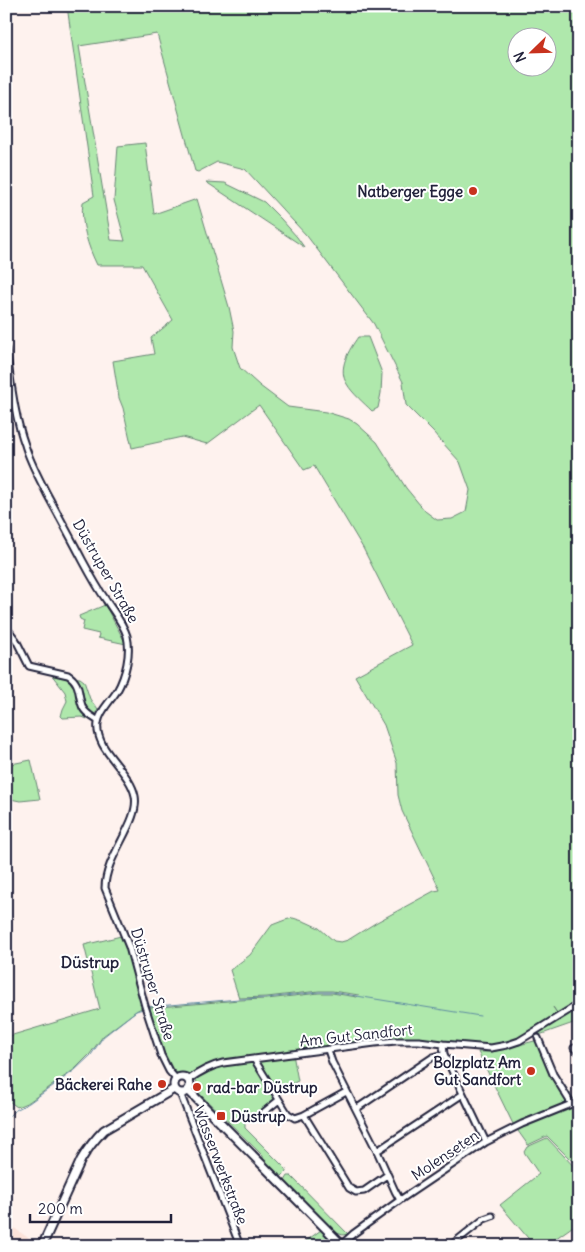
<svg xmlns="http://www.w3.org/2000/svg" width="585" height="1252" viewBox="0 0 585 1252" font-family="Delius,sans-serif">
<rect width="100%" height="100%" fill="#fef2ee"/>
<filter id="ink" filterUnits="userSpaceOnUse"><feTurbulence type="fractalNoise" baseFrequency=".02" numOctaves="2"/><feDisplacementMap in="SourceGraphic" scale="10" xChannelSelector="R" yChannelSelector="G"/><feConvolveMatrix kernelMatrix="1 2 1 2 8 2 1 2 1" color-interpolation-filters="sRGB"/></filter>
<g filter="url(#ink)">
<path fill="#fce3da" d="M7 1223 37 1244V1246H6V1225Z"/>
<path fill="#afe8ac" stroke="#688574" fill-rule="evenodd" d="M67 6H579V999L557 1013 553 1007 559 1016 519 1041 491 1048 396 1041 293 1054 298 1081 276 1091 274 1099 245 1123V1128L286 1169V1172L282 1176H280L263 1159V1156L199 1093 201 1092 196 1080 201 1075 200 1069C190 1074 184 1078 174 1071H172L163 1053 148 1008 239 1000 267 999 319 993H332L357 997 359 995 332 991H319L267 997 239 998 230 970 250 955 272 925 285 920 293 918 306 922 319 928 334 941 341 942 348 940 377 922 434 891 440 890 402 811 398 795 397 763 384 725 355 676 412 645 363 548 314 466 304 470 259 405 207 444 182 437 132 448 123 408 119 398 113 361 154 354 151 338 173 320 142 265H97C88 247 80 222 83 202L94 196ZM157 34 195 171 198 172 217 162 245 169 307 236 374 324 403 382 406 405 433 432 460 462 470 490 466 512 452 519 437 520 425 511 406 488 377 442 357 424 349 419 326 412 288 407 260 386 240 368 233 347 234 331 229 307 197 199 154 214 145 143 118 146 114 200 125 241 111 240 79 46ZM518 38H548V68H518Z
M206 182 225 183 264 202 281 219 297 237 304 247Z
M358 337H368L382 373 381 393 378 408 372 411C364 403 352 393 347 384 337 369 349 350 358 337Z
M105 605 126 644 98 638 99 634 82 630 84 621 80 619 79 616Z
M51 674 66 677 80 678 84 681 90 699 98 710 90 720 82 717 63 718 61 716 63 709 67 701 65 692Z
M31 760 40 799 20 801 6 798V765Z
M121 936 123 937 143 1007 136 1011 103 1036 90 1054 75 1069 29 1102 17 1107 6 1099V1037L100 1009 84 945Z
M579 1007V1021L542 1034 533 1035Z
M542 1039 556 1073 579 1106V1168L547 1136 528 1145 513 1124 478 1052H492Z
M547 1138 579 1172V1222L545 1246H532L533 1244 500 1205 539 1174 524 1152 527 1147Z
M288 1176H291L348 1234 343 1235 337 1233 285 1181Z
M321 1230 336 1246H299Z"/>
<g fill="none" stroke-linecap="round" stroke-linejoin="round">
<path stroke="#5f8da2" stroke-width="1" d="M146 1007 239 999 267 998 319 992H332L480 1016
M6 1119 14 1111 29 1103 75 1070 91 1055 103 1037 136 1011 143 1009"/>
<defs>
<path id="street" d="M6 349C11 381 14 415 25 445 30 462 39 478 47 494 59 516 71 538 83 561 90 574 97 587 106 600 113 611 123 623 127 636 131 653 126 675 117 691 111 701 100 710 98 723 94 750 130 770 135 796 140 822 105 856 105 888L129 947 145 1006 161 1055 169 1071 176 1079
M6 627 16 640 29 666 68 675C82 684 77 695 83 708 86 714 93 717 98 721
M538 1038 553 1074 571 1103
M443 1044 444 1054 486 1142
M574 1048 579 1052
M328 1050 332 1062 377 1151 395 1191 400 1200
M254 1059 288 1114 295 1118 304 1115 346 1092
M188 1080C199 1072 210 1066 223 1063L375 1043 396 1041H419L443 1044 491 1048 507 1045 519 1041 579 1004
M180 1093 240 1246
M356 1109 433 1057 444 1054
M304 1115 349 1188 356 1192 364 1191 387 1175
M258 1117 279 1100
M377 1151 463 1094
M342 1244 353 1234 400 1200 486 1142 522 1124 579 1101
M450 1246 484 1219 492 1216"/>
<path id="secondary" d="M174 1085a8 8 0 1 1 16 0a8 8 0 1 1-16 0Z
M188 1090 343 1246
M42 1246 81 1160C88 1148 95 1139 104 1130L174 1089"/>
</defs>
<use href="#street" stroke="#22223b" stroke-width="9"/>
<use href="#secondary" stroke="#22223b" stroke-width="11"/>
<use href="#street" stroke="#fff" stroke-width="5"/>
<use href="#secondary" stroke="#fff" stroke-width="7"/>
</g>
</g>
<g fill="#c8321e" stroke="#fff" stroke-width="2">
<circle cx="473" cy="191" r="5"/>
<circle cx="531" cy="1071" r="5"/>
<circle cx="162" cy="1084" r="5"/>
<circle cx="197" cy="1087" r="5"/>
<rect x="216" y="1111" width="10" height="10" rx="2.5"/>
</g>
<g text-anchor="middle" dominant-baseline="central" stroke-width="4" stroke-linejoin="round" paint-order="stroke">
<g font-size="15" font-weight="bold" fill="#22223b" stroke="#fff" text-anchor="end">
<text x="463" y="191">Natberger Egge</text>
<text x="521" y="1062">Bolzplatz Am<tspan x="521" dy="17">Gut Sandfort</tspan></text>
<text x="152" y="1084">Bäckerei Rahe</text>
<text x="207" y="1087" text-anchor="start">rad-bar Düstrup</text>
<text x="231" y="1116" text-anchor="start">Düstrup</text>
</g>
<g font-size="15" fill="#22223b" stroke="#fff">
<text transform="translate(106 571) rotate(60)">Düstruper Straße</text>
<text transform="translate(153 984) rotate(73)">Düstruper Straße</text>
<text transform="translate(356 1035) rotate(-6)">Am Gut Sandfort</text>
<text transform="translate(445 1155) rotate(-34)">Molenseten</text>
<text transform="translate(221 1165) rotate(69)">Wasserwerkstraße</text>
</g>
<g font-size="16" font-weight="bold" fill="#22223b" stroke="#fff">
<text x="90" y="962">Düstrup</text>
</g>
</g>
<rect width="585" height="1252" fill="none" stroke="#fff" stroke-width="25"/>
<rect x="12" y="12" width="560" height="1227" fill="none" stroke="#22223b" stroke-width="2" filter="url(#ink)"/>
<g transform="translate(532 52) rotate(247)"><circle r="24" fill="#ffffff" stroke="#a7a7b1"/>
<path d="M0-4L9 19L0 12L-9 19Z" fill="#c8321e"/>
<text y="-8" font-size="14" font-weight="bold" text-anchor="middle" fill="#22223b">N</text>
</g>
<path d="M30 1214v8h141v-8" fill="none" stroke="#22223b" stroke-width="2.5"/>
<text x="38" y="1214" font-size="15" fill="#22223b" stroke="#ffffff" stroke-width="4" paint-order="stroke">200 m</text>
</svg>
